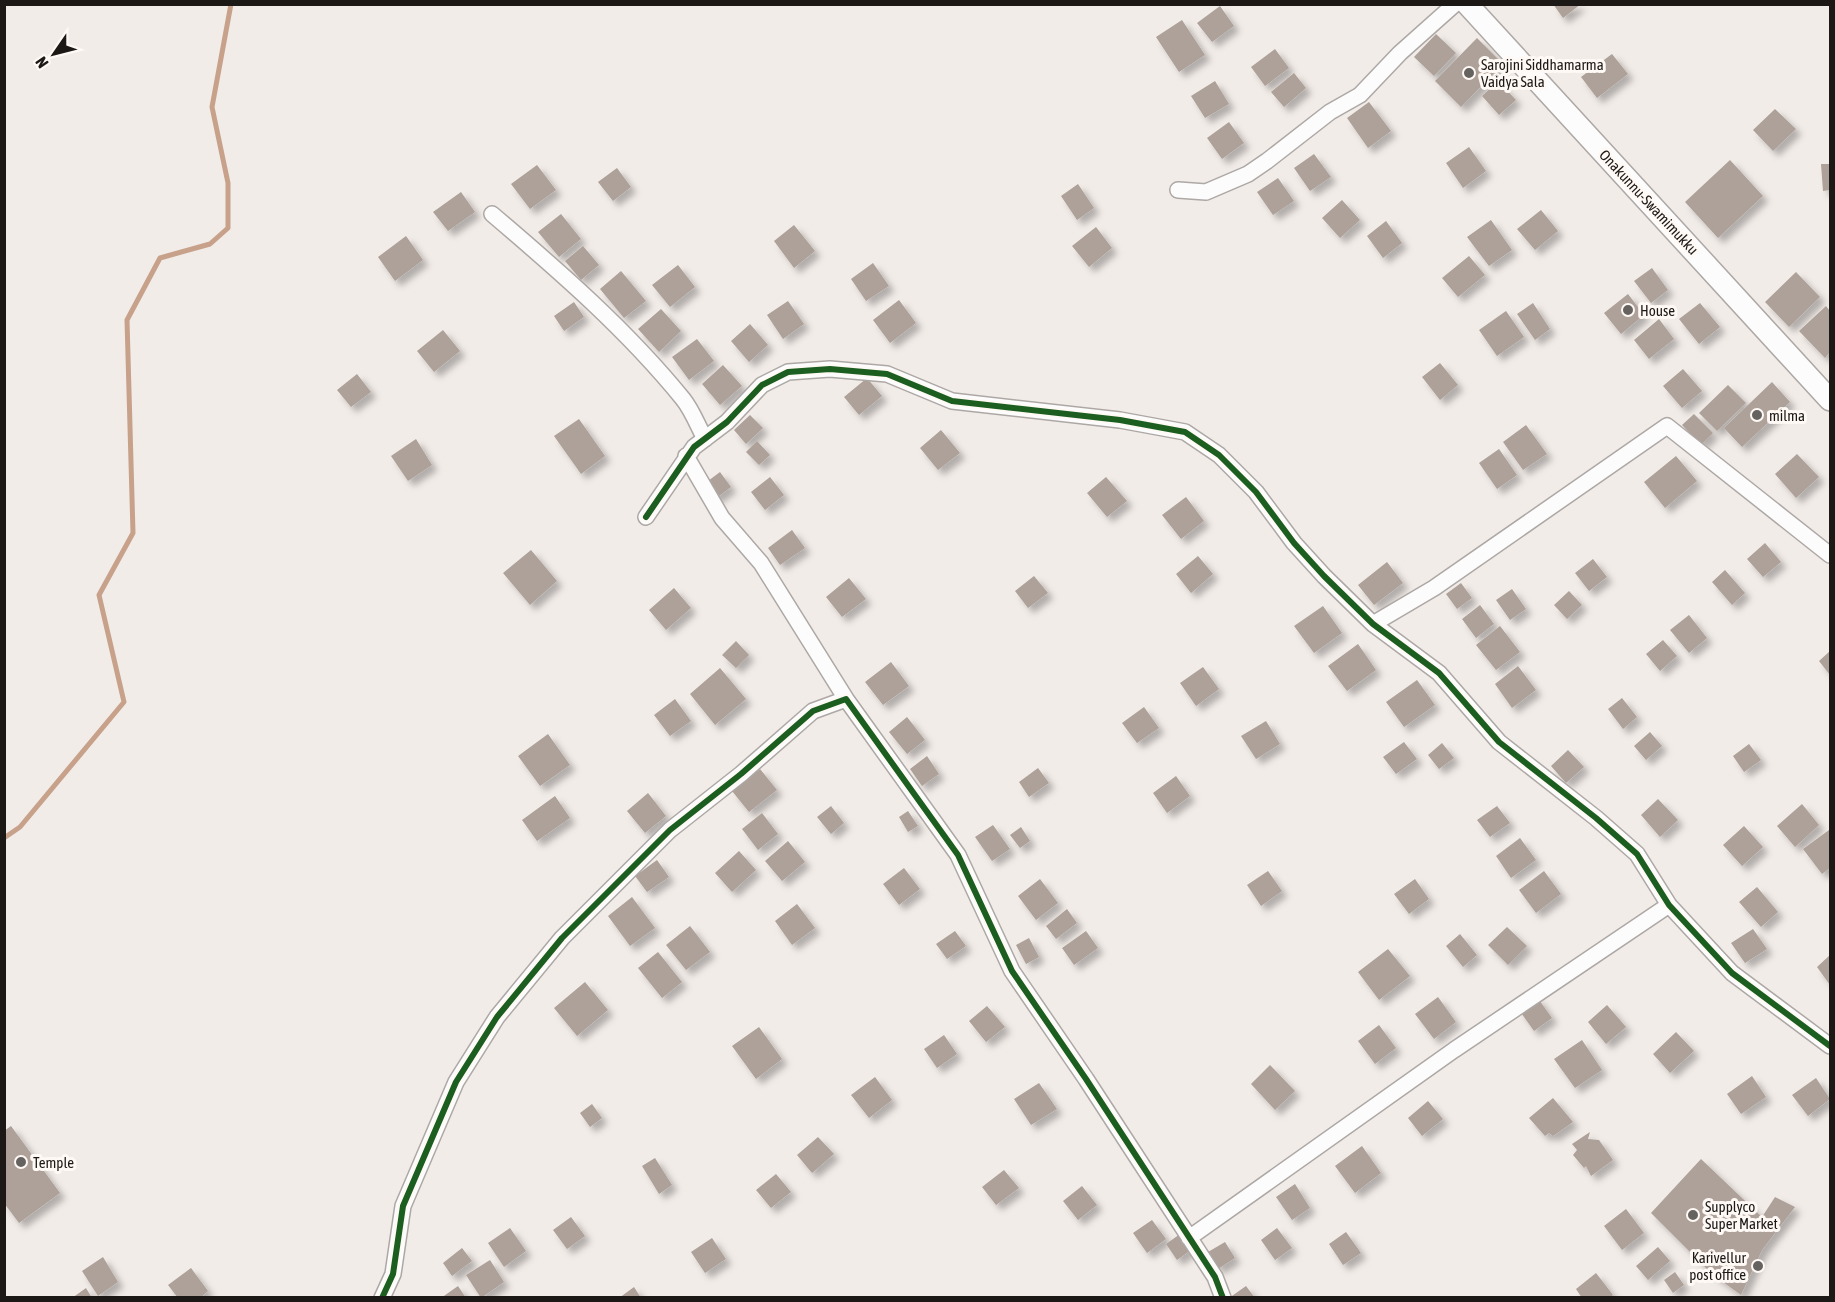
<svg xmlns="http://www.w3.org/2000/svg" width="1835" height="1302" viewBox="0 0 1835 1302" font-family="'Asap Condensed',sans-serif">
<defs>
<filter id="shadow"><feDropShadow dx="5.5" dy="5.5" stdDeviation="3" flood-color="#0004"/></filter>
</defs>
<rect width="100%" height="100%" fill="#f2ece8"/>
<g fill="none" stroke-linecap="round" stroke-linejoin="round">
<path stroke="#c8a18b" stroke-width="5" d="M4 838 20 827 124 702 99 595 133 533 127 320 160 258 210 244 228 228V183L212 107 231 4"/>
</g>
<path fill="#ada199" filter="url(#shadow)" d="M1553 4H1581L1563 18Z
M1220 6 1234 26 1212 42 1197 23Z
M1182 20 1205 55 1179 72 1156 37Z
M1436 34 1456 53 1434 76 1414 57Z
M1477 38 1503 64 1461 107 1435 81Z
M1275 49 1289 68 1265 86 1251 67Z
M1612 54 1628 74 1597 98 1581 77Z
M1294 73 1306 88 1284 107 1271 92Z
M1215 81 1229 104 1205 118 1191 96Z
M1498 81 1516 100 1499 115 1482 96Z
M1369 102 1391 131 1368 148 1347 118Z
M1775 109 1796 129 1773 151 1753 130Z
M1229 122 1244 143 1222 159 1207 138Z
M1469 147 1486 171 1463 188 1446 163Z
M1314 154 1331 177 1310 191 1294 168Z
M1730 160 1763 196 1718 238 1685 202Z
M1821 164H1830V190L1823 191Z
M537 165 556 190 530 209 511 184Z
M617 168 631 187 613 201 598 182Z
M1278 178 1294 201 1273 215 1257 192Z
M1078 184 1094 208 1077 220 1061 196Z
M461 192 475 212 448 231 433 212Z
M1342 200 1360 220 1340 238 1322 218Z
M1541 210 1558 231 1535 250 1517 229Z
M561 214 581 239 559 257 538 232Z
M1491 220 1512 250 1489 266 1467 237Z
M1386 221 1402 243 1383 258 1367 236Z
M794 225 815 251 794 268 774 241Z
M1096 227 1112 248 1089 267 1072 246Z
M406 236 423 260 395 281 378 257Z
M583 246 599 265 581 280 565 261Z
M1469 256 1485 275 1458 297 1442 278Z
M873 263 889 286 866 301 851 279Z
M678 265 695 287 670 307 652 285Z
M1652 268 1668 290 1651 303 1634 281Z
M621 271 646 301 624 318 600 289Z
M1796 272 1820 297 1789 327 1765 302Z
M1628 294 1644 315 1621 334 1604 313Z
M899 300 916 323 890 343 873 320Z
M788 301 804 324 783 339 767 315Z
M574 302 584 317 564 331 554 316Z
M1533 303 1550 329 1535 340 1517 314Z
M1700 303 1720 327 1699 344 1679 319Z
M1826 306 1830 311V352L1825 358 1799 331Z
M661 309 681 331 659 352 638 329Z
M1506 311 1524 337 1497 356 1479 330Z
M1659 319 1674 339 1649 359 1634 340Z
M750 324 768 345 749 362 731 341Z
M443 330 460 351 434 372 417 351Z
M697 339 714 361 689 380 672 357Z
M1440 363 1458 385 1440 400 1422 377Z
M723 365 742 386 720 405 702 384Z
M1683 369 1702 391 1682 408 1663 386Z
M357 374 371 392 351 407 337 390Z
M867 378 882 396 859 415 844 397Z
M1772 382 1790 402 1742 447 1724 428Z
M1728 385 1746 403 1717 431 1699 413Z
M1694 414 1713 433 1701 445 1682 425Z
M750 415 763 428 746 444 734 430Z
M579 419 605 456 581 474 554 436Z
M1526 425 1547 454 1523 470 1503 442Z
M941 430 960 453 938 470 920 448Z
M416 439 432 465 408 481 391 456Z
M757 441 770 455 759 465 746 452Z
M1499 449 1517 475 1497 489 1479 463Z
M1797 454 1819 477 1796 498 1775 474Z
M1676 456 1697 481 1665 508 1644 482Z
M720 472 731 487 715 499 704 484Z
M770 477 784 495 765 510 751 492Z
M1106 477 1127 501 1107 517 1087 493Z
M1186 497 1204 521 1181 539 1162 515Z
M792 530 805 548 780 565 768 548Z
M1765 543 1781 562 1763 577 1747 559Z
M531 550 557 581 530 605 503 573Z
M1198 556 1213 574 1191 593 1176 574Z
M1593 559 1607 577 1589 591 1575 573Z
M1387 562 1403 583 1374 605 1358 585Z
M1725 570 1745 593 1732 605 1712 582Z
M1034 576 1048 593 1028 608 1015 591Z
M849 578 866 599 842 617 826 597Z
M1461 583 1472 598 1457 609 1446 594Z
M674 588 691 608 666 630 649 610Z
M1512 589 1526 609 1510 620 1496 600Z
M1569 591 1582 605 1567 619 1554 605Z
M1480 605 1494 624 1476 638 1462 619Z
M1323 606 1342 633 1314 653 1294 626Z
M1689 615 1707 638 1689 653 1670 630Z
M1500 626 1520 652 1496 670 1476 645Z
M1663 640 1677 656 1660 671 1646 654Z
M736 641 749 655 736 668 722 655Z
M1358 644 1376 670 1347 691 1328 666Z
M1830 651V675L1819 661Z
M891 662 909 686 883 705 865 682Z
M1518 666 1536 690 1512 708 1495 684Z
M1203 667 1219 689 1196 706 1180 683Z
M720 668 746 699 715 725 690 694Z
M1417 680 1435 705 1404 727 1386 702Z
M1622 698 1637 717 1623 729 1608 709Z
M675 699 691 721 670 736 654 715Z
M1144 707 1159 728 1137 743 1122 723Z
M907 717 925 740 907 754 889 732Z
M1266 721 1280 744 1256 759 1241 736Z
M1650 732 1662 746 1646 760 1634 746Z
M548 734 570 765 540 786 518 756Z
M1404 742 1417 759 1396 774 1383 757Z
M1442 743 1454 758 1439 769 1428 755Z
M1749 744 1761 760 1744 772 1733 756Z
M1568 750 1584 767 1566 783 1551 766Z
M927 756 939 774 922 786 910 769Z
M1038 768 1049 783 1029 797 1019 782Z
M760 769 777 790 749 812 732 791Z
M1176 776 1190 796 1167 813 1153 793Z
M648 793 666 816 645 833 627 811Z
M555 796 570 818 537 841 522 820Z
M1658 799 1678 820 1660 837 1641 815Z
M1802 804 1819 825 1795 847 1777 826Z
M831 806 844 823 831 834 817 817Z
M1497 806 1510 823 1490 837 1477 820Z
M908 811 918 826 908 832 899 817Z
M762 813 778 834 758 850 742 829Z
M993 825 1010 849 992 861 975 837Z
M1744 826 1763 847 1742 866 1723 845Z
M1021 827 1030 841 1020 848 1010 835Z
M1829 830 1830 868 1822 874 1803 849Z
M1520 838 1536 860 1511 878 1496 856Z
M788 841 805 862 782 881 765 861Z
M739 851 756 870 732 892 715 873Z
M657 860 669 877 647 892 635 876Z
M904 868 920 889 899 905 883 884Z
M1268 871 1282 891 1261 906 1247 885Z
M1544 871 1561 894 1536 913 1519 890Z
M1040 879 1058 903 1036 920 1018 896Z
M1415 879 1429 899 1409 914 1394 894Z
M1757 887 1778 912 1761 927 1739 902Z
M632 897 655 928 630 946 608 916Z
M797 904 815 928 792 945 775 921Z
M1067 909 1077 923 1056 939 1046 926Z
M690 926 710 952 686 970 666 945Z
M1507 927 1527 946 1508 965 1488 945Z
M1753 929 1767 949 1745 963 1731 943Z
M955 931 966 946 947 959 936 944Z
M1086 931 1098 948 1074 965 1062 948Z
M1460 934 1477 955 1463 967 1446 946Z
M1029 938 1039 957 1026 964 1016 945Z
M1388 949 1410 976 1379 1000 1358 972Z
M658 952 682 982 662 998 638 968Z
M1830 955V985L1817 967Z
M585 982 608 1010 577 1036 554 1008Z
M1438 997 1456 1022 1434 1039 1415 1014Z
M1537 997 1552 1018 1534 1031 1519 1010Z
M1607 1005 1626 1027 1606 1044 1588 1022Z
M987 1006 1005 1027 986 1042 969 1021Z
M1379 1025 1396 1048 1375 1064 1358 1041Z
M759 1027 782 1059 756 1079 732 1046Z
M1676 1032 1694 1051 1670 1073 1653 1054Z
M944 1035 957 1054 937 1068 924 1049Z
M1582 1040 1602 1070 1575 1088 1554 1059Z
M1270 1065 1295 1091 1275 1110 1251 1084Z
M1752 1076 1766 1097 1741 1114 1727 1094Z
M875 1077 892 1100 869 1118 851 1095Z
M1816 1078 1830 1099 1808 1116 1792 1095Z
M1039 1083 1057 1109 1031 1125 1014 1099Z
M1553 1098 1573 1122 1553 1136 1549 1133 1545 1136 1529 1118Z
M1428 1101 1443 1119 1422 1136 1408 1118Z
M592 1104 602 1118 590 1127 580 1113Z
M11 1126 60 1193 19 1223 4 1203V1131Z
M1590 1132 1588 1139 1599 1140 1613 1160 1591 1176 1586 1166 1584 1168 1573 1155 1577 1150 1572 1144Z
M818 1137 834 1154 812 1173 797 1155Z
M1362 1146 1381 1173 1355 1193 1335 1166Z
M655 1158 672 1185 659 1194 642 1166Z
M1701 1159 1762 1217 1775 1197 1795 1207 1762 1250 1741 1295 1712 1274 1651 1213Z
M1004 1170 1019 1188 996 1205 982 1187Z
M776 1174 791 1192 771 1208 756 1190Z
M1295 1184 1310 1208 1292 1220 1276 1197Z
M1082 1186 1097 1205 1078 1220 1063 1201Z
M1626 1209 1644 1233 1622 1250 1604 1226Z
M571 1217 585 1236 567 1249 553 1230Z
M1152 1220 1166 1239 1147 1253 1133 1233Z
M510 1228 526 1251 504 1267 488 1243Z
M1277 1228 1292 1248 1275 1260 1261 1240Z
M1346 1232 1361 1253 1343 1265 1329 1244Z
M1180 1234 1191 1250 1177 1260 1166 1244Z
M712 1238 726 1259 705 1273 691 1252Z
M1225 1242 1235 1258 1218 1269 1208 1252Z
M1658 1247 1670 1261 1648 1280 1636 1266Z
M462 1248 472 1261 452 1276 443 1263Z
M103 1257 118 1282 98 1296 82 1271Z
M490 1260 504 1282 481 1298 466 1275Z
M191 1268 208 1291 200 1298H178L168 1285Z
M1675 1272 1684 1285 1673 1293 1664 1280Z
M1596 1273 1613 1295 1609 1298H1582L1576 1289Z
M458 1286 466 1298H441Z
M1246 1286 1255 1298H1229Z
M634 1287 641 1298H619Z
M86 1288 92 1298H72Z"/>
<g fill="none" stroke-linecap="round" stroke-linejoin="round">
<defs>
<path id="street" d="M1178 190 1206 192 1248 174 1267 161 1330 112 1360 95 1400 53 1455 4
M492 214C559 271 627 330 683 399 692 410 698 426 705 439
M686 456 722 518 761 563 846 699
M646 517 694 447 727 422 762 385 788 372 830 369 887 374 952 401 1120 420 1185 432 1219 455 1256 492 1294 543 1324 576 1373 624 1439 673 1499 742 1596 818 1637 854 1669 905 1732 973 1830 1046
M1373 624 1434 588 1667 426 1830 555
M1189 1238 1454 1050 1669 905
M382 1298 393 1274 403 1206 456 1082 497 1017 562 938 670 830 741 774 813 711 846 699 958 855 1012 971 1086 1079 1215 1277 1223 1298"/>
<path id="secondary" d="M1467 4 1830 400"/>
</defs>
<use href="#street" stroke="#ada8a5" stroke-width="18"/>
<use href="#secondary" stroke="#ada8a5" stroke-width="24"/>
<use href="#street" stroke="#fdfcfc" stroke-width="15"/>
<use href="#secondary" stroke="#fdfcfc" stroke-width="21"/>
<defs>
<path id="cycleway" d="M646 517 694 447 727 422 762 385 788 372 830 369 887 374 952 401 1120 420 1185 432 1219 455 1256 492 1294 543 1324 576 1373 624 1439 673 1499 742 1596 818 1637 854 1669 905 1732 973 1830 1046
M382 1298 393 1274 403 1206 456 1082 497 1017 562 938 670 830 741 774 813 711 846 699 958 855 1012 971 1086 1079 1215 1277 1223 1298"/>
</defs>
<use href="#cycleway" stroke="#fff9f5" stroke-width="10"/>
<use href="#cycleway" stroke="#1b5e20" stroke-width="6"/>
</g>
<g fill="#666260" stroke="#fff9f5" stroke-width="2">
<circle cx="1469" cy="73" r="6"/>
<circle cx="1628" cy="310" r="6"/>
<circle cx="1757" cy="415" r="6"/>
<circle cx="21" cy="1162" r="6"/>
<circle cx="1693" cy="1215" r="6"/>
<circle cx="1758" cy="1266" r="6"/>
</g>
<g text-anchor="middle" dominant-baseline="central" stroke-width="6" stroke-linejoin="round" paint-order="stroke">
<g font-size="15" fill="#1b1816" stroke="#fff9f5" text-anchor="start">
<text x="1481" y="64">Sarojini Siddhamarma<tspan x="1481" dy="17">Vaidya Sala</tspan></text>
<text x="1640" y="310">House</text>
<text x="1769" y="415">milma</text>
<text x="33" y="1162">Temple</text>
<text x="1705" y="1206">Supplyco<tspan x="1705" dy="17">Super Market</tspan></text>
<text x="1746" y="1257" text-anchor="end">Karivellur<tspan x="1746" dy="17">post office</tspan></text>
</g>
<g font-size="15" fill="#1b1816" stroke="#fff9f5">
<text transform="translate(1649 202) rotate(47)">Onakunnu-Swamimukku</text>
</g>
</g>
<rect width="1835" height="1302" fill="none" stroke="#1b1816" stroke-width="12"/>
<g transform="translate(54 54) rotate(235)" stroke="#fff9f5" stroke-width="4.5" paint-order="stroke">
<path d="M0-4.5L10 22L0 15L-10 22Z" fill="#1b1816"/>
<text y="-9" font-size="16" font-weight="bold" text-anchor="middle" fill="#1b1816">N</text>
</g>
</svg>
